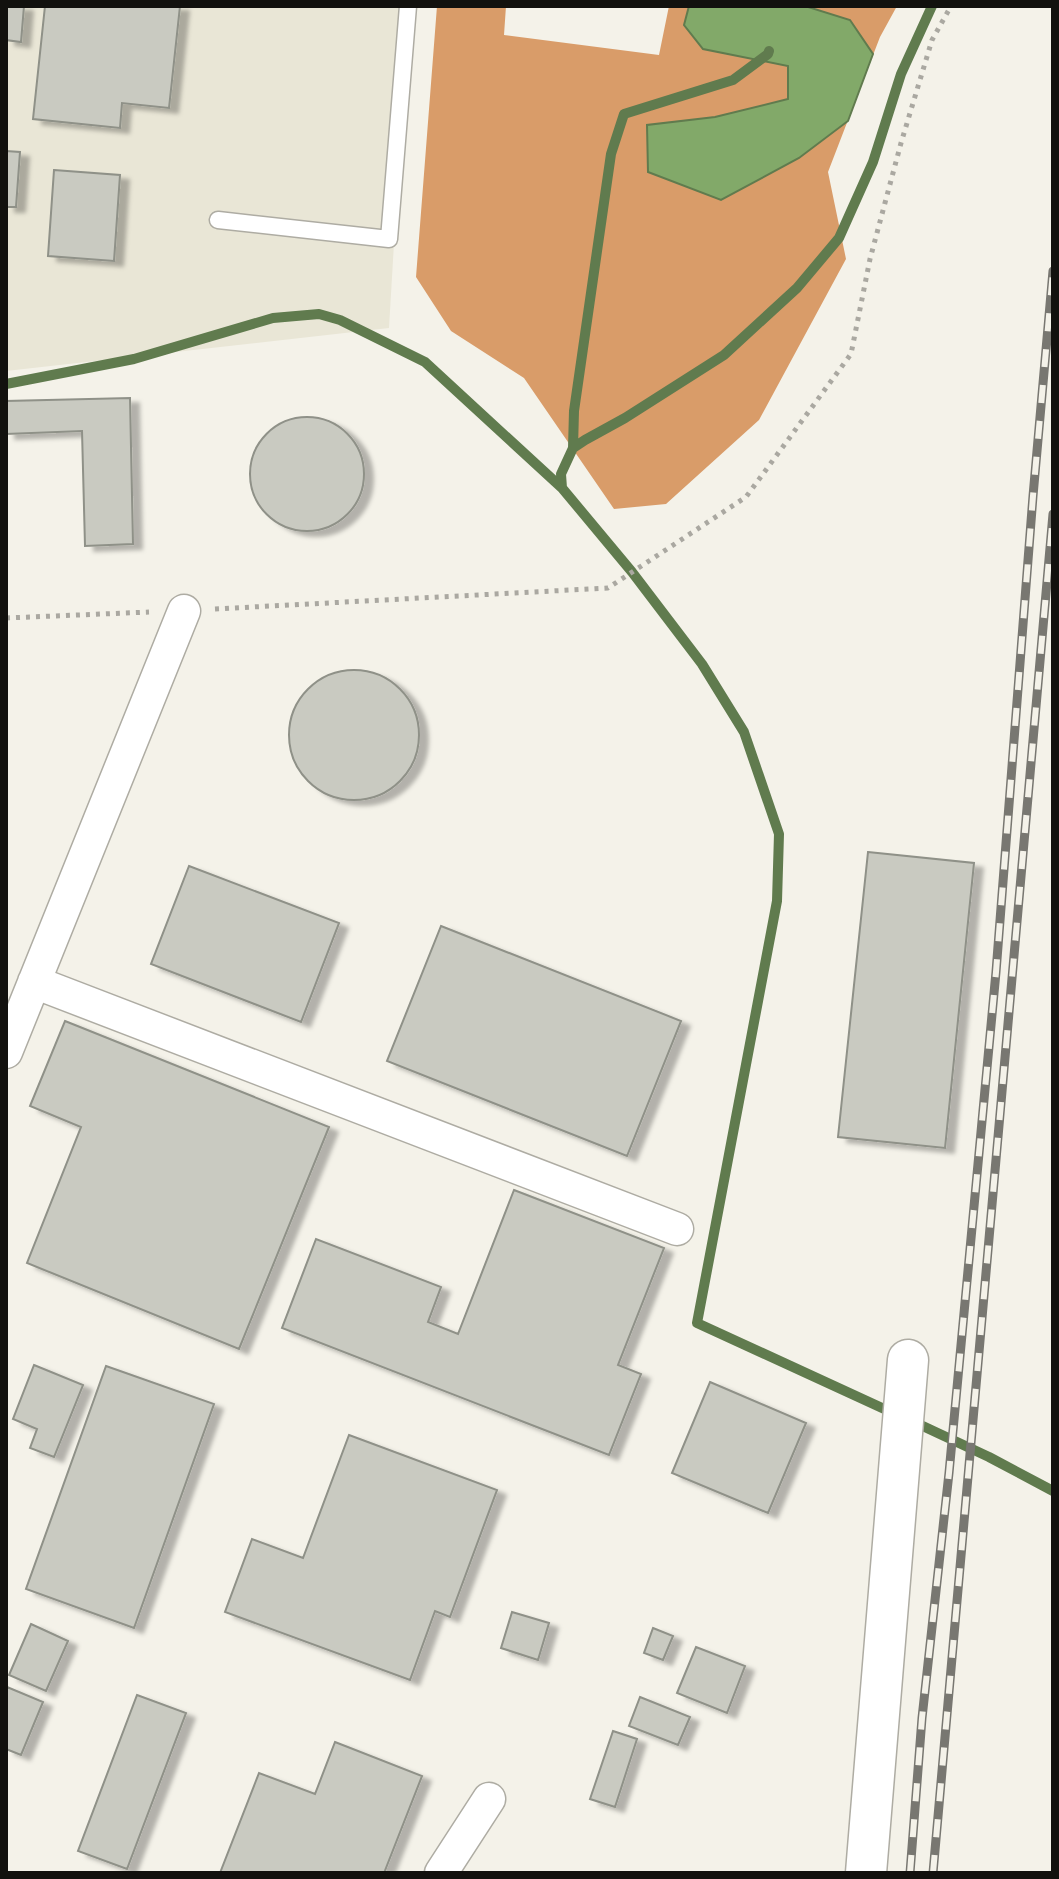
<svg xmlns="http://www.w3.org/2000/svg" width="1059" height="1879" viewBox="0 0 1059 1879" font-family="'PT Sans Narrow',sans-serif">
<defs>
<filter id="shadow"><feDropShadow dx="9" dy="5" stdDeviation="2" flood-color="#0004"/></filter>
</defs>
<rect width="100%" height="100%" fill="#f4f2e9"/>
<path fill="#e9e6d6" d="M6 6H408L389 328 6 371Z"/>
<path fill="#d99c69" d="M437 6H506L504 35 659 55 669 6H897L880 37 828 172 846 259 759 420 666 504 614 509 524 378 451 331 416 277Z"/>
<path fill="#82a969" stroke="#607b4e" stroke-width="2" d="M689 6H805L850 20 873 54 848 121 799 158 721 200 648 172 647 125 715 117 788 99V66L703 49 684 25Z"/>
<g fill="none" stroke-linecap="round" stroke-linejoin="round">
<path stroke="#607b4e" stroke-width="10" d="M6 384 134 359 273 318 319 314 340 320 425 362 562 488 632 572 702 664 744 732 779 834 777 901 697 1323 893 1413
M573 448 585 440 625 418 724 355 797 288 839 238 873 162 901 74 932 6
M562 488 561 474 573 448 574 411 611 154 624 114 733 80 768 54 769 51
M912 1421 989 1457 1053 1491"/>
</g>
<path fill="#c9cac1" stroke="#8f9188" stroke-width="2" filter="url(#shadow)" d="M6 6H24L21 42 6 40Z
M45 6H180L169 108 122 103 120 128 33 119Z
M6 151 20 152 16 207H6Z
M54 170 120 175 114 261 48 256Z
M130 398 133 544 85 546 82 431 6 434V401Z
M250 474a57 57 0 1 1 114 0a57 57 0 1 1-114 0Z
M289 735a65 65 0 1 1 130 0a65 65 0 1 1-130 0Z
M868 852 974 863 945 1148 838 1137Z
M189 866 339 923 301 1022 151 964Z
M441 926 681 1021 627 1156 387 1061Z
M65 1021 329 1127 239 1349 27 1263 81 1127 30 1106Z
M514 1190 664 1248 618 1365 641 1374 609 1455 282 1328 316 1239 441 1287 428 1322 458 1334Z
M34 1365 83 1385 54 1457 30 1448 37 1429 13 1419Z
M106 1366 214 1404 134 1628 26 1589Z
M710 1382 806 1423 768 1513 672 1473Z
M349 1435 497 1490 450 1617 435 1611 410 1680 225 1612 252 1539 303 1558Z
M512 1612 549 1623 538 1660 501 1648Z
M31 1624 68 1641 46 1691 9 1675Z
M653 1628 673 1636 663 1660 644 1653Z
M696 1647 745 1666 727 1713 677 1693Z
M7 1687 43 1702 21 1755 6 1749Z
M137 1695 186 1713 127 1869 78 1851Z
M640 1697 690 1717 678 1745 629 1726Z
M613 1731 637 1739 615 1807 590 1799Z
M335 1742 422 1776 384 1873H220L259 1773 315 1794Z"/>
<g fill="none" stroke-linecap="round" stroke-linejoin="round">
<defs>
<path id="service" d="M218 220 389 239 408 6"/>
<path id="minor" d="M34 982 677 1229
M6 1052 184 611
M441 1873 489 1799"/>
<path id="tertiary" d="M866 1873 908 1360"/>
</defs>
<use href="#service" stroke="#aeaca3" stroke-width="19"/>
<use href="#minor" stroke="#aeaca3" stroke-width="35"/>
<use href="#tertiary" stroke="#aeaca3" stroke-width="43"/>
<path stroke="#aaa8a1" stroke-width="5" stroke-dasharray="4 6" stroke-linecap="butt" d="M215 609 608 588 746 497 851 354 870 259 901 143 932 40 951 6
M6 618 149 612"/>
<use href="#service" stroke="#fff" stroke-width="16"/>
<use href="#minor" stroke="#fff" stroke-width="32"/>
<use href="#tertiary" stroke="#fff" stroke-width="40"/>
<defs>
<path id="rail" d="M910 1873 922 1718 949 1473 996 972 1033 496 1053 271
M933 1873 1053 514"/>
</defs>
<use href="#rail" stroke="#787771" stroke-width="9"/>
<use href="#rail" stroke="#f4f2e9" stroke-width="6" stroke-dasharray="18" stroke-linecap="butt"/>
</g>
<rect width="1059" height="1879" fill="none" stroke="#12110e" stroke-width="16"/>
</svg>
